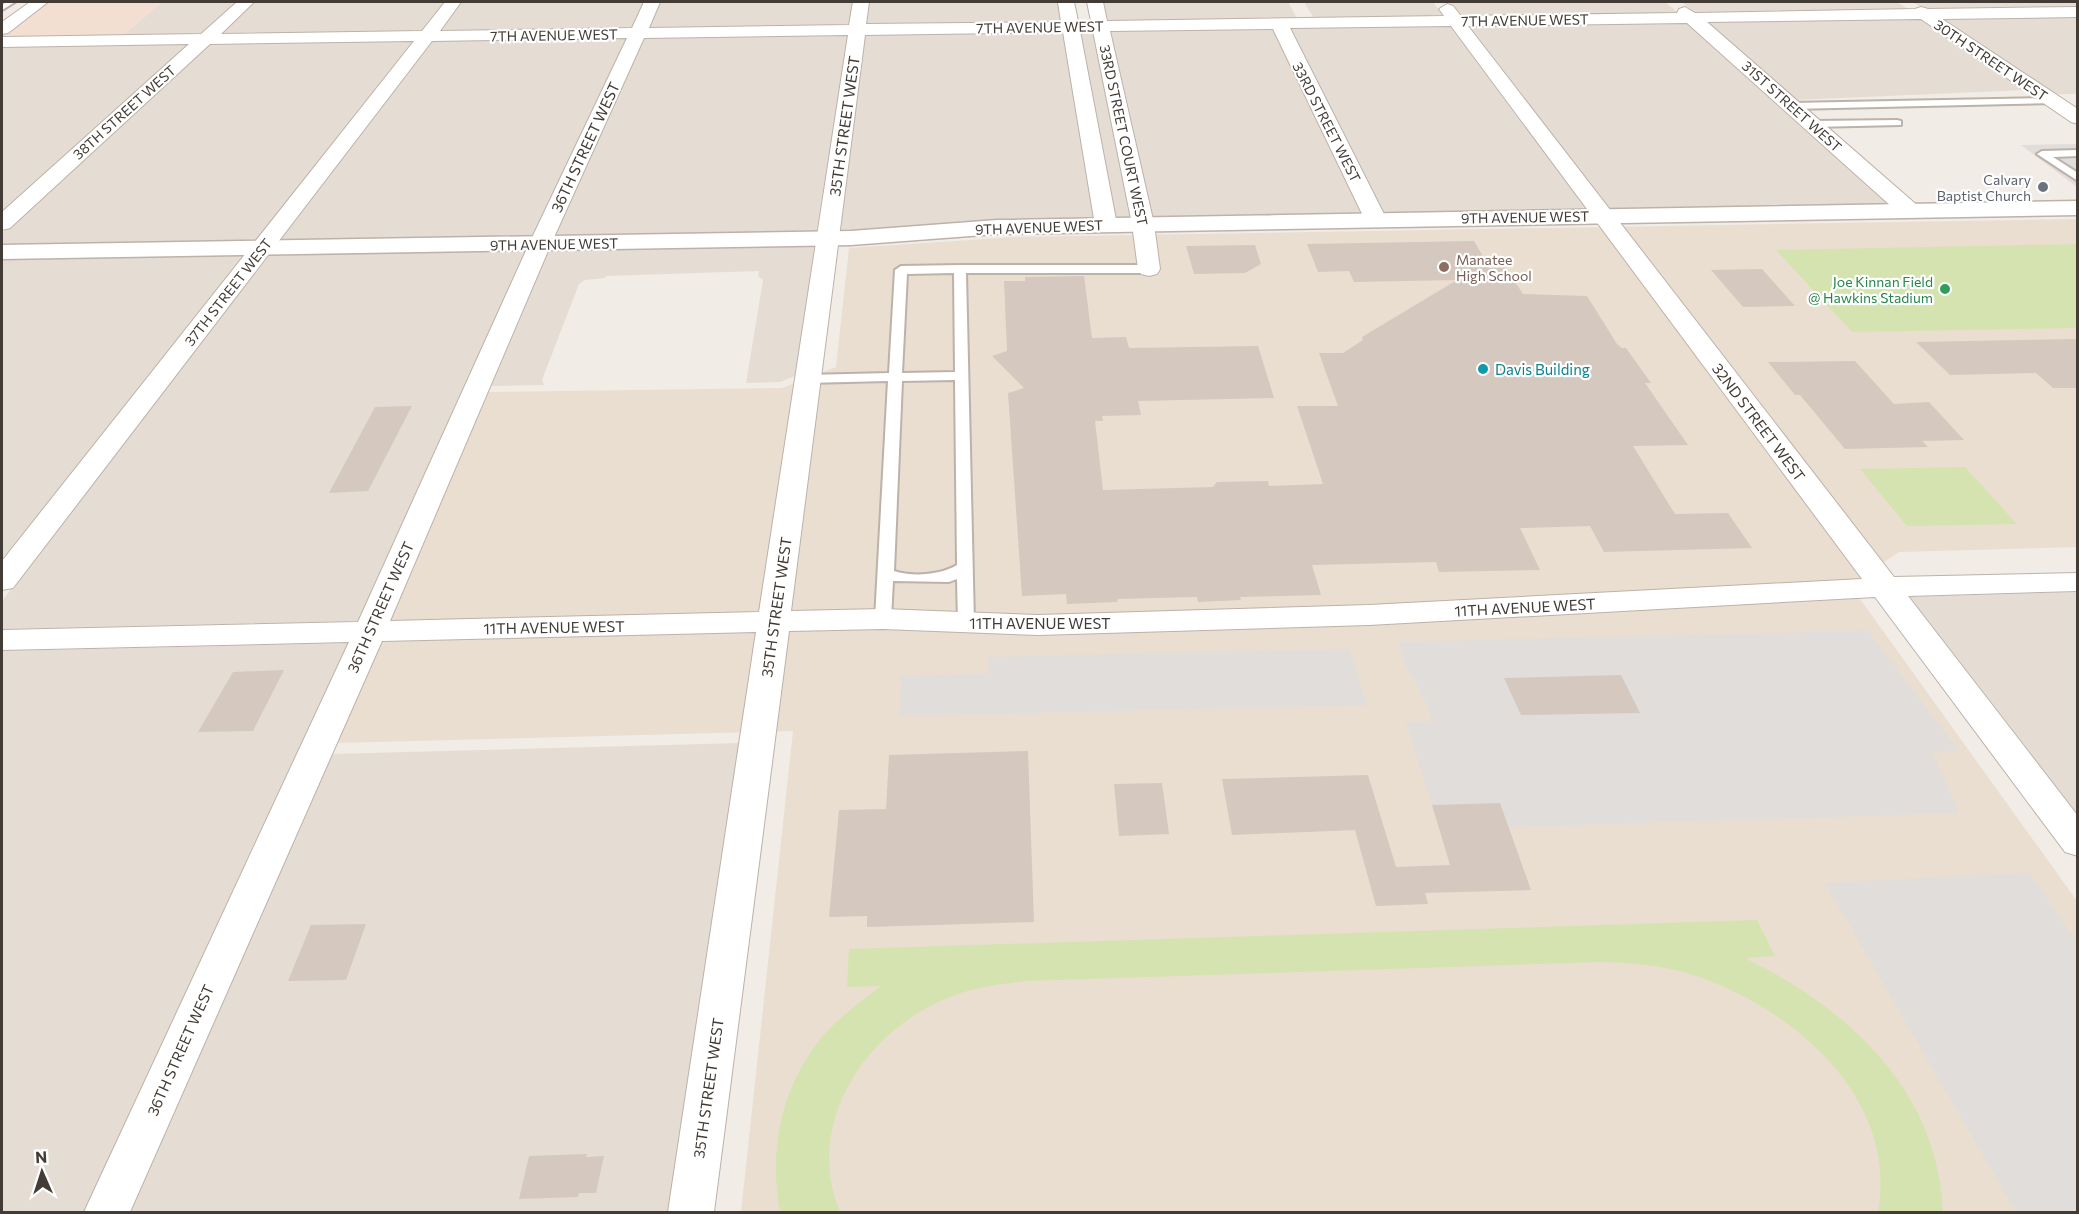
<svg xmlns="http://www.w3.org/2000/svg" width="2079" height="1214" viewBox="0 0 2079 1214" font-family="Commissioner,sans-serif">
<rect width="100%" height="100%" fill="#f1ece6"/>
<path fill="#e5ddd4" d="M162 2H238L199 37 120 38Z
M254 2H445L419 34 216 36Z
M461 2H644L630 31 436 34Z
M660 2H853L850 28 647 31Z
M869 2H1058L1062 24 866 28Z
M1103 2H1288L1298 20 1109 23Z
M1304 2H1433L1445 19 1315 20Z
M1449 2H1665L1681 15 1462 18Z
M1682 2H1897L1913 12 1697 15Z
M1913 2H2077L2078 9 1928 12Z
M2077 15V94H2051L1937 17Z
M1921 18 2027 90 1794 100 1704 21Z
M1688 21 1892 205 1610 211 1466 24Z
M1450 24 1589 211 1384 215 1288 27Z
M1272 27 1363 215 1153 219 1110 29Z
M1094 29 1132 219 1116 220 1080 30Z
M1063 30 1094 220 838 234 866 34Z
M849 34 816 234 554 238 644 37Z
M627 37 531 239 277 243 432 40Z
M415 40 255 243 2 247V233L209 43Z
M192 43 2 214V45Z
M815 244 795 376 780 382 746 383 763 280 758 276 759 271 606 276 605 278 585 280 579 284 542 380 544 385 491 386 549 249Z
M527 249 359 621 2 629V601L270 254Z
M247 254 2 563V258Z
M2077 592V819L1906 597Z
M349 643 84 1212H2V651Z
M740 743 668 1212H130L332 754Z"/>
<path fill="#f2dfd2" d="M48 2H162L120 38 2 39V35Z"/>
<path fill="#eaded0" d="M2077 219V547L1899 552 1850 585 2077 901V1212H741L793 731 337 743 485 392 782 388 836 367 849 248 1016 237Z"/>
<path fill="#d5e3b1" d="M2077 244V328L1852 332 1776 250Z
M1965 467 2017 524 1907 526 1860 469Z
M1757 920 1775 956 1745 958C1849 1009 1938 1090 1943 1212H1878C1899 1098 1792 1007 1693 975 1663 965 1633 963 1603 962L1027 981C999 984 969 988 943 1000 863 1034 804 1126 840 1212H780C767 1145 784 1074 834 1024 849 1010 865 998 881 986L847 987 849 949Z"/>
<path fill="#e0ddda" d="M2077 144V187L2021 145Z
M1868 631 1959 751 1932 752 1959 813 1509 827 1500 803 1432 805 1406 722 1433 721 1426 702 1404 662 1399 642Z
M1349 649 1367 705 900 716 901 676 988 674 989 657Z
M2029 873 2077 942V1212H2016L1825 883Z"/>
<path fill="#d5c8bf" d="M1474 241 1490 268H1506L1523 294 1587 296 1617 344 1622 348H1626L1651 383H1645L1688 445 1633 446 1675 514 1728 513 1752 548 1604 552 1590 526 1520 528 1540 570 1439 572 1436 562 1312 565 1321 595 1240 597 1241 600 1198 602 1197 597 1118 599 1117 602 1067 604 1066 594 1022 596 1008 393 1024 388 992 356 1007 351 1004 281H1025V277L1084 276 1092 338 1126 337 1129 348 1258 346 1274 398 1138 401 1141 415 1102 416 1103 421H1095L1103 490 1213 487 1217 482 1268 481 1269 486 1323 484 1297 406H1338L1319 353H1343L1363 340 1362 337 1457 280 1354 282 1349 271 1318 272 1307 244Z
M1255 245 1261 264 1245 273 1194 274 1186 246Z
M1762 269 1795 306 1743 307 1711 270Z
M2078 339V388H2053L2036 373 1950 375 1916 342Z
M1855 361 1894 404 1929 402 1964 440 1922 441 1928 447 1845 449 1800 395H1795L1768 362Z
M412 406 368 491 329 493 375 407Z
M284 670 253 731 198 732 233 672Z
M1621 675 1640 713 1521 715 1504 678Z
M1028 751 1034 922 867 927V916L829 917 839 810 886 809 889 755Z
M1368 775 1396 867 1450 865 1432 805 1500 803 1531 890 1425 893 1428 904 1376 906 1355 830 1232 835 1222 779Z
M1162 783 1169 834 1119 836 1114 784Z
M366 924 346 980 288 981 311 925Z
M587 1154 586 1157 604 1156 596 1193H579L578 1197 519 1199 529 1156Z"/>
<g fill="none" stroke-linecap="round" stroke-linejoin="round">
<defs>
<path id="service" d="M6 2H15L2 10V5Z
M2052 98 2057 101 2055 103 1791 109 1786 106 1791 103Z
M1897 120 1901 121V125L1812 127 1807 124 1812 121Z
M2078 150V156L2053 157 2078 173V181L2037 154 2042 151Z
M960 265H1149L1155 269 1149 273H966L974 623 972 627H960L958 623 957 579 949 582 893 581 891 619 883 624 875 619 888 381 807 383 800 379 807 375 889 373 895 270 901 266ZM954 273 955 372 902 373 907 274ZM955 380 957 565C941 575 912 577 894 571L902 381Z"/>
<path id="minor" d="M30 2H48L8 33 2 34V22Z
M237 2H254L221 34 422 31 445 2H461L440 31 632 28 644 2H660L649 28 849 25 853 2H869L866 24 1061 22 1058 2H1074L1078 21H1091L1087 2H1103L1107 21 1444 16 1439 9 1447 4 1453 6 1461 16 1677 13 1679 9 1685 7 1695 13 1915 9 1921 7 1928 9 2078 7V17L1942 19 2078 109V124L2071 122 1921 19 1707 22 1918 206 1921 211 1918 216 1910 217 1902 216 1687 23 1468 26 1894 577 2078 573V591L1908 596 2078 816V856L2065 852 1875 597 1369 625 1038 635 883 629 789 631 714 1212H668L756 632 382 641 130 1212H84L349 642 2 650V630L358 622 529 244 627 38 432 41 13 588 2 590V561L414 41 210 44 10 228 2 230V212L189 44 2 47V37L201 34ZM1451 26 1862 579 1369 605 1038 615 883 609 791 611 865 35 1063 32 1095 225 1098 230 1106 232 1114 230 1117 225 1080 31H1093L1132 224 1138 269 1141 274 1149 276 1157 274 1160 269 1154 224 1110 31 1273 29 1365 220 1368 225 1376 227 1384 225 1387 220 1290 28ZM848 35 759 612 390 621 551 244 644 38Z"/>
<path id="tertiary" d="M2078 201V215L997 234 851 245 2 259V245L851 231 997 220Z"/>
</defs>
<use href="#service" stroke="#bcb2a9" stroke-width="4"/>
<use href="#minor" stroke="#bcb2a9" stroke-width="2"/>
<use href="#tertiary" stroke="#bcb2a9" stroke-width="3"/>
<use href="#service" fill="#fff" fill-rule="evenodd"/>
<use href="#minor" fill="#fff" fill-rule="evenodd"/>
<use href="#tertiary" fill="#fff" fill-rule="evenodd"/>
</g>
<circle fill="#6b7280" stroke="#fff" stroke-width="2" cx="2043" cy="187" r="6"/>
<circle fill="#8d6e63" stroke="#fff" stroke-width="2" cx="1444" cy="267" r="6"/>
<circle fill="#2e9e5b" stroke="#fff" stroke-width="2" cx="1945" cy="289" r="6"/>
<circle fill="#0f9aa8" stroke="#fff" stroke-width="2" cx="1483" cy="369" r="6"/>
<g text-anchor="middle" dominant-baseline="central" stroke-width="4.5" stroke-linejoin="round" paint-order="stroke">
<g font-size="14" fill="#433c36" stroke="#fff">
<text transform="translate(1525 20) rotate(-1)">7TH AVENUE WEST</text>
<text transform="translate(1040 27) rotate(-1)">7TH AVENUE WEST</text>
<text transform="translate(554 35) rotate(-1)">7TH AVENUE WEST</text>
<text transform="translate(1991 60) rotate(34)">30TH STREET WEST</text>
<text transform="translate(1792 106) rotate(42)">31ST STREET WEST</text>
<text transform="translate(124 112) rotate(-42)">38TH STREET WEST</text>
<text transform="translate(1327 122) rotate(63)">33RD STREET WEST</text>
<text transform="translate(1124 135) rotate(78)">33RD STREET COURT WEST</text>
<text transform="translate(1525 217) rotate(-1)">9TH AVENUE WEST</text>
<text transform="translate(1039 227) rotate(-2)">9TH AVENUE WEST</text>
<text transform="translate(554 244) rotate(-1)">9TH AVENUE WEST</text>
<text transform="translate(228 292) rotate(-52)">37TH STREET WEST</text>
</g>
<g font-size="14" fill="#5b616d" stroke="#fff" text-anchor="end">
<text x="2031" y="179">Calvary<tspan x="2031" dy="16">Baptist Church</tspan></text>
</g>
<g font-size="14" fill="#785e54" stroke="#fff" text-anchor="start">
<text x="1456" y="259">Manatee<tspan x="1456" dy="16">High School</tspan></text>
</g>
<g font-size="14" fill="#27864d" stroke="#fff" text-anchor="end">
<text x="1933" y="281">Joe Kinnan Field<tspan x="1933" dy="16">@ Hawkins Stadium</tspan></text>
</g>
<g font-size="15" fill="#433c36" stroke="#fff">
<text transform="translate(844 126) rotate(-82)">35TH STREET WEST</text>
<text transform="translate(585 147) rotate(-65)">36TH STREET WEST</text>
<text transform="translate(1759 422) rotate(53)">32ND STREET WEST</text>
<text transform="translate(380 607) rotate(-66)">36TH STREET WEST</text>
<text transform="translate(776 607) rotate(-82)">35TH STREET WEST</text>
<text transform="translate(1525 607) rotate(-3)">11TH AVENUE WEST</text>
<text x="1040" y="623">11TH AVENUE WEST</text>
<text transform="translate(554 627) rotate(-1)">11TH AVENUE WEST</text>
<text transform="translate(180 1050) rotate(-66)">36TH STREET WEST</text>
<text transform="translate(708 1088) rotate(-82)">35TH STREET WEST</text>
</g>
<g font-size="15" fill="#0d838f" stroke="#fff" text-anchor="start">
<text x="1495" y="369">Davis Building</text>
</g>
</g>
<rect width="2079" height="1214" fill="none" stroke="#433c36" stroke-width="6"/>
<g transform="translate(42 1172) rotate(357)" stroke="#ffffff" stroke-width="4.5" paint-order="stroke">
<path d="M0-4.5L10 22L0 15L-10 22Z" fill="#433c36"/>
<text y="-9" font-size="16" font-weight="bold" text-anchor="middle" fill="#433c36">N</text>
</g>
</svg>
